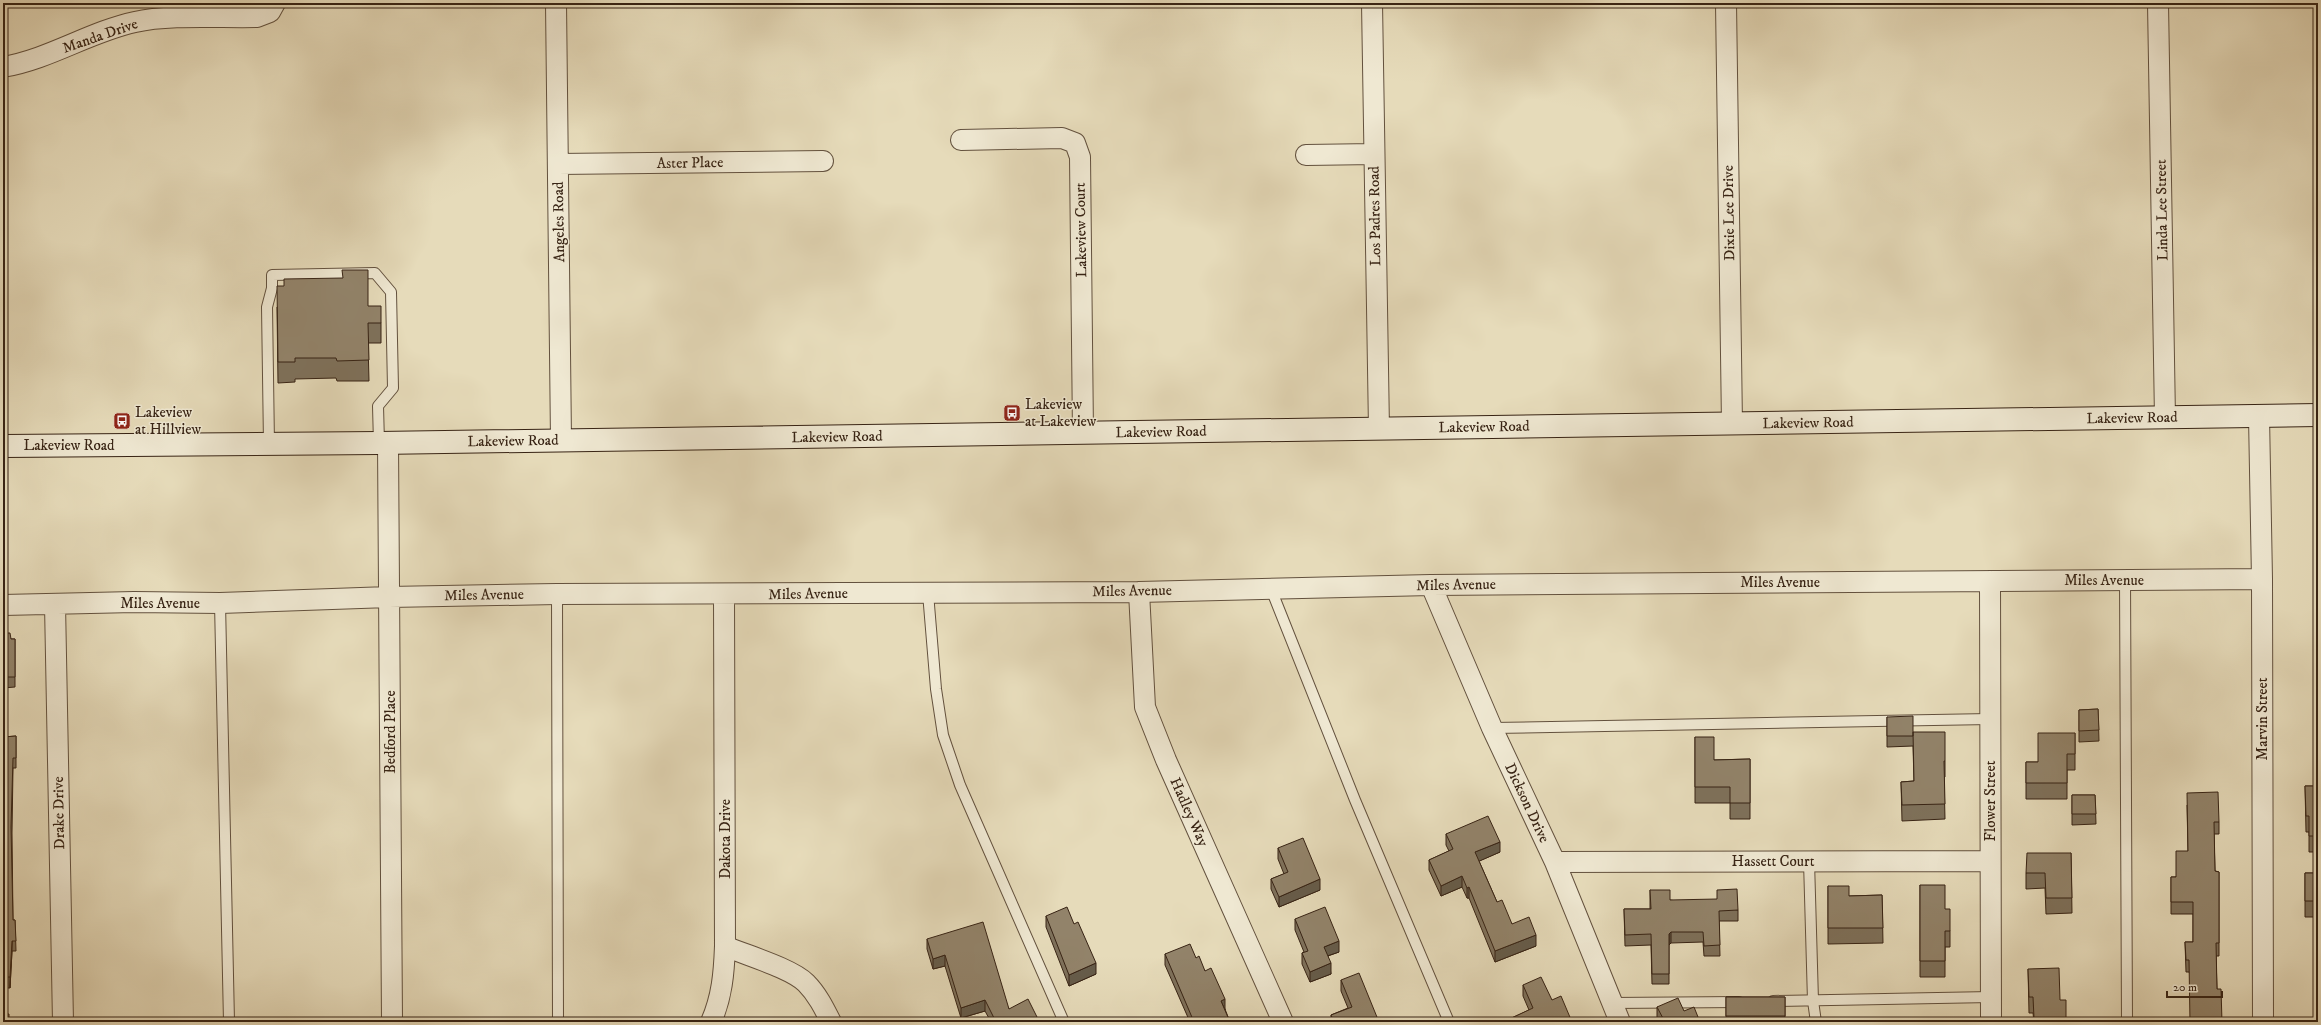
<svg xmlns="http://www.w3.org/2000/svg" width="2321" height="1025" viewBox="0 0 2321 1025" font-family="'IM FELL DW Pica',serif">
<rect width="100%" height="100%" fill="#e6dbba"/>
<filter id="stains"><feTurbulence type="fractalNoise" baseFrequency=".005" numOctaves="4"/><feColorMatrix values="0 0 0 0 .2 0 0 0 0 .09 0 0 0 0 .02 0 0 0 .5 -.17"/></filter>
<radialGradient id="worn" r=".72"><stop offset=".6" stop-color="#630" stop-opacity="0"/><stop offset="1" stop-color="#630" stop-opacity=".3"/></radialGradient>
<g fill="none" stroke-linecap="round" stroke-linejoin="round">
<defs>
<path id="service" d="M269 444 267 307 272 288V275L375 273 391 292 393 388 378 406 379 443
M2125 580 2127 1022
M1271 589 1355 800 1449 1022
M928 593 936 689 943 735 960 785 1064 1022
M557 594 558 1022
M220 603 229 1022
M1492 728 1990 719
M1809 861 1813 1001 1816 1022
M1773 1001 1991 997
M1612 1003 1739 1002"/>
<path id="minor" d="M556 3 561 440
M1372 3 1379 429
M1726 3 1732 424
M2158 3 2165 418
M3 67C50 59 89 32 135 22 169 14 221 18 257 17L270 12 275 3
M961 140 1062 138 1075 143 1080 157 1083 433
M1306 155 1374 154
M558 164 823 161
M2259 416 2262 579 2263 1022
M388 443 392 1022
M1990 581 1991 1022
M1431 585 1492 728 1555 862 1620 1022
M1139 592 1145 707 1166 760 1283 1022
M55 604 63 1022
M3 605 134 602 220 603 389 597 557 594 1139 592 1431 585 2262 579
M1555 862 1990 861
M725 946C745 955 791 968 806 983 817 994 824 1008 831 1022
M711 1022C722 997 724 973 725 946L724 595"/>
<path id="secondary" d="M3 446 379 443 2318 415"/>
</defs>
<use href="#service" stroke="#63513e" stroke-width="12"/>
<use href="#minor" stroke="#63513e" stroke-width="22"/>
<use href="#secondary" stroke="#372314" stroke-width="24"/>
<use href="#service" stroke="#efe8d2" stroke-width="10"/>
<use href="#minor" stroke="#efe8d2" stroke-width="20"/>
<use href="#secondary" stroke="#efe8d2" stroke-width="22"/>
</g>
<path fill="#7e715b" stroke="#372314" d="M368 306 381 323V343H368L369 381H337L336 378 295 379V382L278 383 277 307Z
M3 633 11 639H15V687L3 688Z
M2098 709 2099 741 2079 742V710Z
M1887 717 1913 732 1945 761V777H1944L1945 819 1902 821 1901 782 1914 781 1913 746 1887 747Z
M2075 733V770H2067V799H2026V762H2038Z
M16 736V768H13L12 833 13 920H15L16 951H12L10 988H4V1014L3 1022V737Z
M1695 737 1714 760 1750 759V819H1730V803H1695Z
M2305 786H2318V917H2305V873H2315V852H2309V832H2306Z
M2072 795H2095L2096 824 2072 825Z
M2187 805 2219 822V834H2214L2215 871 2219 872V956H2216L2217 989 2222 1022 2189 972H2186L2185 942H2193V914H2171V877H2176L2188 851Z
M1446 834 1500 852 1479 861 1497 902 1512 924 1536 946 1495 962 1469 898H1467L1462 887 1441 896 1429 870V860L1449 851 1446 845Z
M1278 848 1320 890 1279 907 1271 889V879L1284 874 1278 859Z
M2071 853 2072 913 2046 914 2045 888 2026 889V873Z
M1920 885 1950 931V947H1945V977H1920Z
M1828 886 1849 896 1882 895 1883 943 1828 944Z
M1650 890 1670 900 1738 910V921H1719L1720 956H1704L1703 942 1671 943 1669 945V984H1652L1651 945 1625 946 1624 909H1650Z
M1046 916 1096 974 1069 986 1046 927Z
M1295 919 1339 952 1328 956 1331 974 1310 982 1302 964V953L1304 952 1295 930Z
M927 939 1009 1009 1039 1022H991L985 1011 961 1018 945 966 933 969 927 949Z
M1165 954 1196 958 1205 971 1225 1009 1230 1022H1190L1165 965Z
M2028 969 2060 1000 2066 1022H2034L2033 1013H2029Z
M1341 980 1379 1022H1331V1015L1348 1008 1341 991Z
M1523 985 1552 1000 1572 1022H1503L1529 1010 1523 996Z
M1726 997H1785V1022H1726Z
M1657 1007 1684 1011 1700 1022H1659L1657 1017Z"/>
<path fill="#665c4a" stroke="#372314" d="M1500 842V852L1475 863V852Z
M1462 876V887L1441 896V886Z
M1320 879V890L1279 907V897Z
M1469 887V898H1467V888Z
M1671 932V943L1669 945V934Z
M1536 935V946L1495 962V951Z
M12 941V951L10 988V977Z
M1339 941V952L1324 957V947Z
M945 955V966L933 969V959Z
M1096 963V974L1069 986V975Z
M1331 963V974L1310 982V972Z
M1225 999V1010L1221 1001Z
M985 1000V1011L961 1018V1008Z"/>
<path fill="#92836a" stroke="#372314" d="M342 270H368V306H381V323H368L369 360 337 361 336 358H295V362H278L277 286H284V279L343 278Z
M3 633H10L11 639H15V677H3Z
M2098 709 2099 730 2079 731V710Z
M1913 716V736H1887V717Z
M1913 732H1945V761H1944L1945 804 1902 805 1901 782 1914 781Z
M2038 733H2075V754H2067V783H2026V762H2038Z
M16 736V758H13L11 827 13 920H15L16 941H12L10 977H4V1014H9V1022H3V737Z
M1695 737H1714V760L1750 759V803H1730V787H1695Z
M2305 786H2318V901H2305V873H2316L2315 836H2309V816H2306Z
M2218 792 2219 822H2214L2215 871 2219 872V943H2216L2217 989H2221L2222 1022H2190L2189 960H2186L2185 942H2193V902H2171V877H2176V851H2188L2187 793Z
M2072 795H2095L2096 814H2072Z
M1488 816 1500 842 1475 852 1497 902 1502 900 1512 924 1529 917 1536 935 1495 951 1469 887 1467 888 1462 876 1441 886 1429 860 1453 849 1446 834Z
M1303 838 1320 879 1279 897 1271 879 1288 872 1278 848Z
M2027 853H2071L2072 898H2046L2045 873H2026Z
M1920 885H1945V909H1950V931H1945V961H1920Z
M1828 886H1849V896L1882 895 1883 928H1828Z
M1737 889 1738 910 1719 911 1720 945 1704 946 1703 932H1671L1669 934V974H1652L1651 934 1625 935 1624 909H1651L1650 890H1670V900L1717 899V890Z
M1067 907 1074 924 1078 922 1096 963 1069 975 1046 916Z
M1325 907 1339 941 1324 947 1331 963 1310 972 1302 953 1308 951 1295 919Z
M983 922 1009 1009 1028 999 1039 1021 1038 1022H996L985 1000 961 1008 945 955 933 959 927 939Z
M1190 944 1196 958 1199 956 1205 971 1211 968 1225 999 1221 1001 1230 1022H1194L1165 954Z
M2059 968 2060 1000H2066V1022H2037V1018H2034L2033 997H2029L2028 969Z
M1359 973 1379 1022H1334L1331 1015 1352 1007 1341 980Z
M1541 977 1552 1000 1561 996 1572 1022H1551L1550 1020 1545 1022H1503L1533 1008 1523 985Z
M1726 997H1785V1016H1726Z
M1678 998 1684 1011 1694 1007 1700 1022H1665L1657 1007Z"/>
<defs>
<symbol id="bus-square" viewBox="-11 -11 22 22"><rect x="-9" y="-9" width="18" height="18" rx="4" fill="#8f2418" stroke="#efe8d2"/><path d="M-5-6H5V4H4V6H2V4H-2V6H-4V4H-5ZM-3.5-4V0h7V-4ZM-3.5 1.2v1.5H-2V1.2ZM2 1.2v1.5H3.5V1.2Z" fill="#fff"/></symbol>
</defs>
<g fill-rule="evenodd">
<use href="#bus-square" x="1002" y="403" width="20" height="20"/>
<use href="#bus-square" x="112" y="411" width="20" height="20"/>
</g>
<g text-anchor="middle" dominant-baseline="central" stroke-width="3" stroke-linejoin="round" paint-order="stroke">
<g font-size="15" fill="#372314" stroke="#efe8d2">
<text transform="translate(100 36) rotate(-19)">Manda Drive</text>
<text transform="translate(690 163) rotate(-1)">Aster Place</text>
<text transform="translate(2162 210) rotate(-91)">Linda Lee Street</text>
<text transform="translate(1729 213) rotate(-91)">Dixie Lee Drive</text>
<text transform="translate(1375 216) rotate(-91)">Los Padres Road</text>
<text transform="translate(559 222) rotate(-91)">Angeles Road</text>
<text transform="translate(1081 230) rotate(-91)">Lakeview Court</text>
<text transform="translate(2132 418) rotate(-1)">Lakeview Road</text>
<text transform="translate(1808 423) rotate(-1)">Lakeview Road</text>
<text transform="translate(1484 427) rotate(-1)">Lakeview Road</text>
<text transform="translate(1161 432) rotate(-1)">Lakeview Road</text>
<text transform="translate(837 437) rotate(-1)">Lakeview Road</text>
<text transform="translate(513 441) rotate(-1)">Lakeview Road</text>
<text x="69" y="445">Lakeview Road</text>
<text x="2104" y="580">Miles Avenue</text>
<text x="1780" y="582">Miles Avenue</text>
<text transform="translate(1456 585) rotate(-1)">Miles Avenue</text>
<text transform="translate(1132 591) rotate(-1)">Miles Avenue</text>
<text transform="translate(808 594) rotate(-1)">Miles Avenue</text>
<text transform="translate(484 595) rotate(-1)">Miles Avenue</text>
<text x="160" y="603">Miles Avenue</text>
<text transform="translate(2262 719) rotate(-90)">Marvin Street</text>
<text transform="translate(390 732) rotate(-90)">Bedford Place</text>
<text transform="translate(1990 801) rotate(-90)">Flower Street</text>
<text transform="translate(1527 803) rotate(65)">Dickson Drive</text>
<text transform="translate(1189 812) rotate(66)">Hadley Way</text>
<text transform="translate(59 813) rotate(-91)">Drake Drive</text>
<text transform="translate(725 839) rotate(-90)">Dakota Drive</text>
<text x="1773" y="861">Hassett Court</text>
</g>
<g font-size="15" fill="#372314" stroke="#efe8d2" text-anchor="start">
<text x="1025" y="404">Lakeview<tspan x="1025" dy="17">at Lakeview</tspan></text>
<text x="135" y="412">Lakeview<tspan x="135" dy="17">at Hillview</tspan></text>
</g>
</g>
<rect width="2321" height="1025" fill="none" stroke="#e6dbba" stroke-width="16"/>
<rect x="4" y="4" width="2313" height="1017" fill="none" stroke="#372314" stroke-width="2"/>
<rect x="8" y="8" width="2305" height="1009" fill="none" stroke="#372314"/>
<path d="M2167 991v6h55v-6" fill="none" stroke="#372314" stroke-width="2"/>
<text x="2173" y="991" font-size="12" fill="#372314" stroke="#efe8d2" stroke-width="3" paint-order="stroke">20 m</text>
<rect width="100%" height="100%" filter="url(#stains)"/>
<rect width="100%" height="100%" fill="url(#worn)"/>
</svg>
